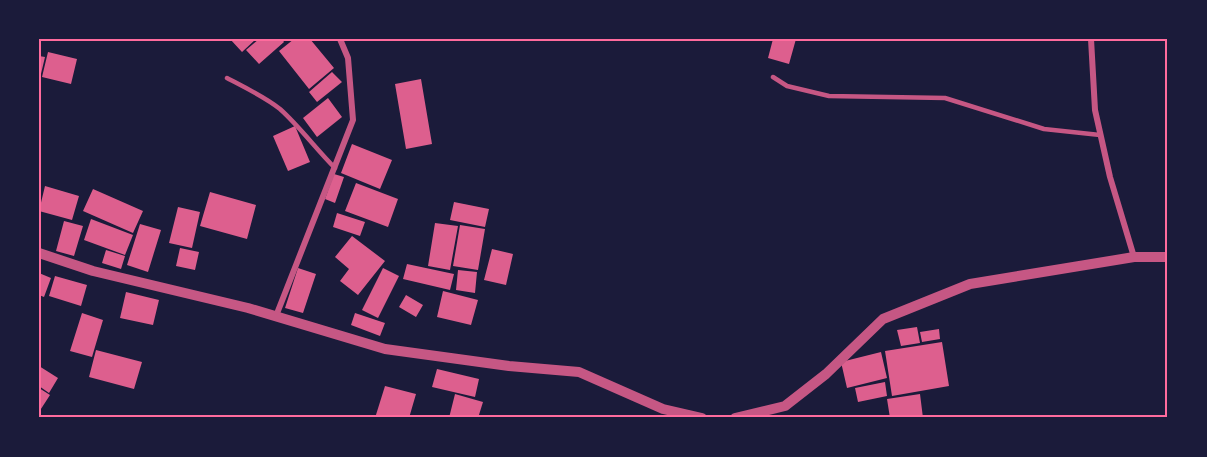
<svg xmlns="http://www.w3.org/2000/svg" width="1207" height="457" viewBox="0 0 1207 457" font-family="'Noto Serif',serif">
<rect width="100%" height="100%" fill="#1b1b3a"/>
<path fill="#dd5f8e" d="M230 39H256L242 52Z
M259 39H282L284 42 259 64 246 50Z
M294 39H310L334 68 309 89 279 51Z
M773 39H796L789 64 768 58Z
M48 52 77 59 71 84 42 77Z
M39 56 45 57 40 78H39Z
M332 72 342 82 317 102 309 92Z
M421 79 432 144 406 149 395 84Z
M328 98 342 117 317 137 303 118Z
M295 126 310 162 288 171 273 136Z
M352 144 392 160 380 189 341 173Z
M334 174 344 177 335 203 325 199Z
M356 183 398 199 388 227 345 211Z
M45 186 79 196 72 220 39 211Z
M93 189 143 211 133 233 83 211Z
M210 192 256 205 247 239 200 226Z
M454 202 489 209 485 227 450 220Z
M178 207 200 212 192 248 169 243Z
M337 213 365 222 360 236 333 227Z
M91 219 133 235 125 255 84 240Z
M64 221 83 226 74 256 56 251Z
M435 223 458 226 450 270 428 266Z
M140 224 161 230 148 272 127 265Z
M460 225 485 229 478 270 453 266Z
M352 236 385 261 358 295 340 281 349 269 335 257Z
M180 248 199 252 195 270 176 266Z
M492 249 513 254 506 285 484 280Z
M106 250 125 256 121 269 102 263Z
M407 264 454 274 450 290 403 279Z
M298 268 316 274 303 313 285 308Z
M383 268 399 276 378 318 362 310Z
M458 270 477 272 475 293 456 290Z
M39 273 51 278 44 297 39 295Z
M55 276 87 285 81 306 49 296Z
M443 291 478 300 471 325 437 317Z
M126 292 159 300 153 325 120 318Z
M406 295 423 305 416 317 399 307Z
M82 313 103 320 92 357 70 351Z
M355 313 385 323 380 336 351 325Z
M917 327 920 343 901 346 897 330Z
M939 329 940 339 922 342 920 332Z
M942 342 949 386 892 396 885 351Z
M96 350 142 362 134 389 89 377Z
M881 352 887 378 847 388 841 362Z
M39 366 58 378 49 393 39 386Z
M437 369 479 379 475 397 432 387Z
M885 382 887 396 858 402 855 388Z
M385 386 416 394 409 418H375Z
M39 388 50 395 39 412Z
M455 394 483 402 478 418H449Z
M920 394 923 418H890L887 399Z"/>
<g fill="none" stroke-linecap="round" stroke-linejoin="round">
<path stroke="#c65784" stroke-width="4.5" d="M773 77 787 86 829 96 945 98 1044 129 1100 135
M227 78C244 87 265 97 280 109 300 127 316 149 335 168"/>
<path stroke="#c65784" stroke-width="6" d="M1091 39 1095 110 1110 177 1134 257
M276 316 353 120 348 58 340 39"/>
<path stroke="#c65784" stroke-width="10" d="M39 253 93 271 248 308 385 349 509 366 579 372 663 409 702 418
M735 418 785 406 826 374 883 319 970 284 1134 257H1168"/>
</g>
<rect width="1207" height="457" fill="none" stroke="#1b1b3a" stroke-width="81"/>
<rect x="40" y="40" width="1126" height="376" fill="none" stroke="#ff6b9d" stroke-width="2"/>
</svg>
